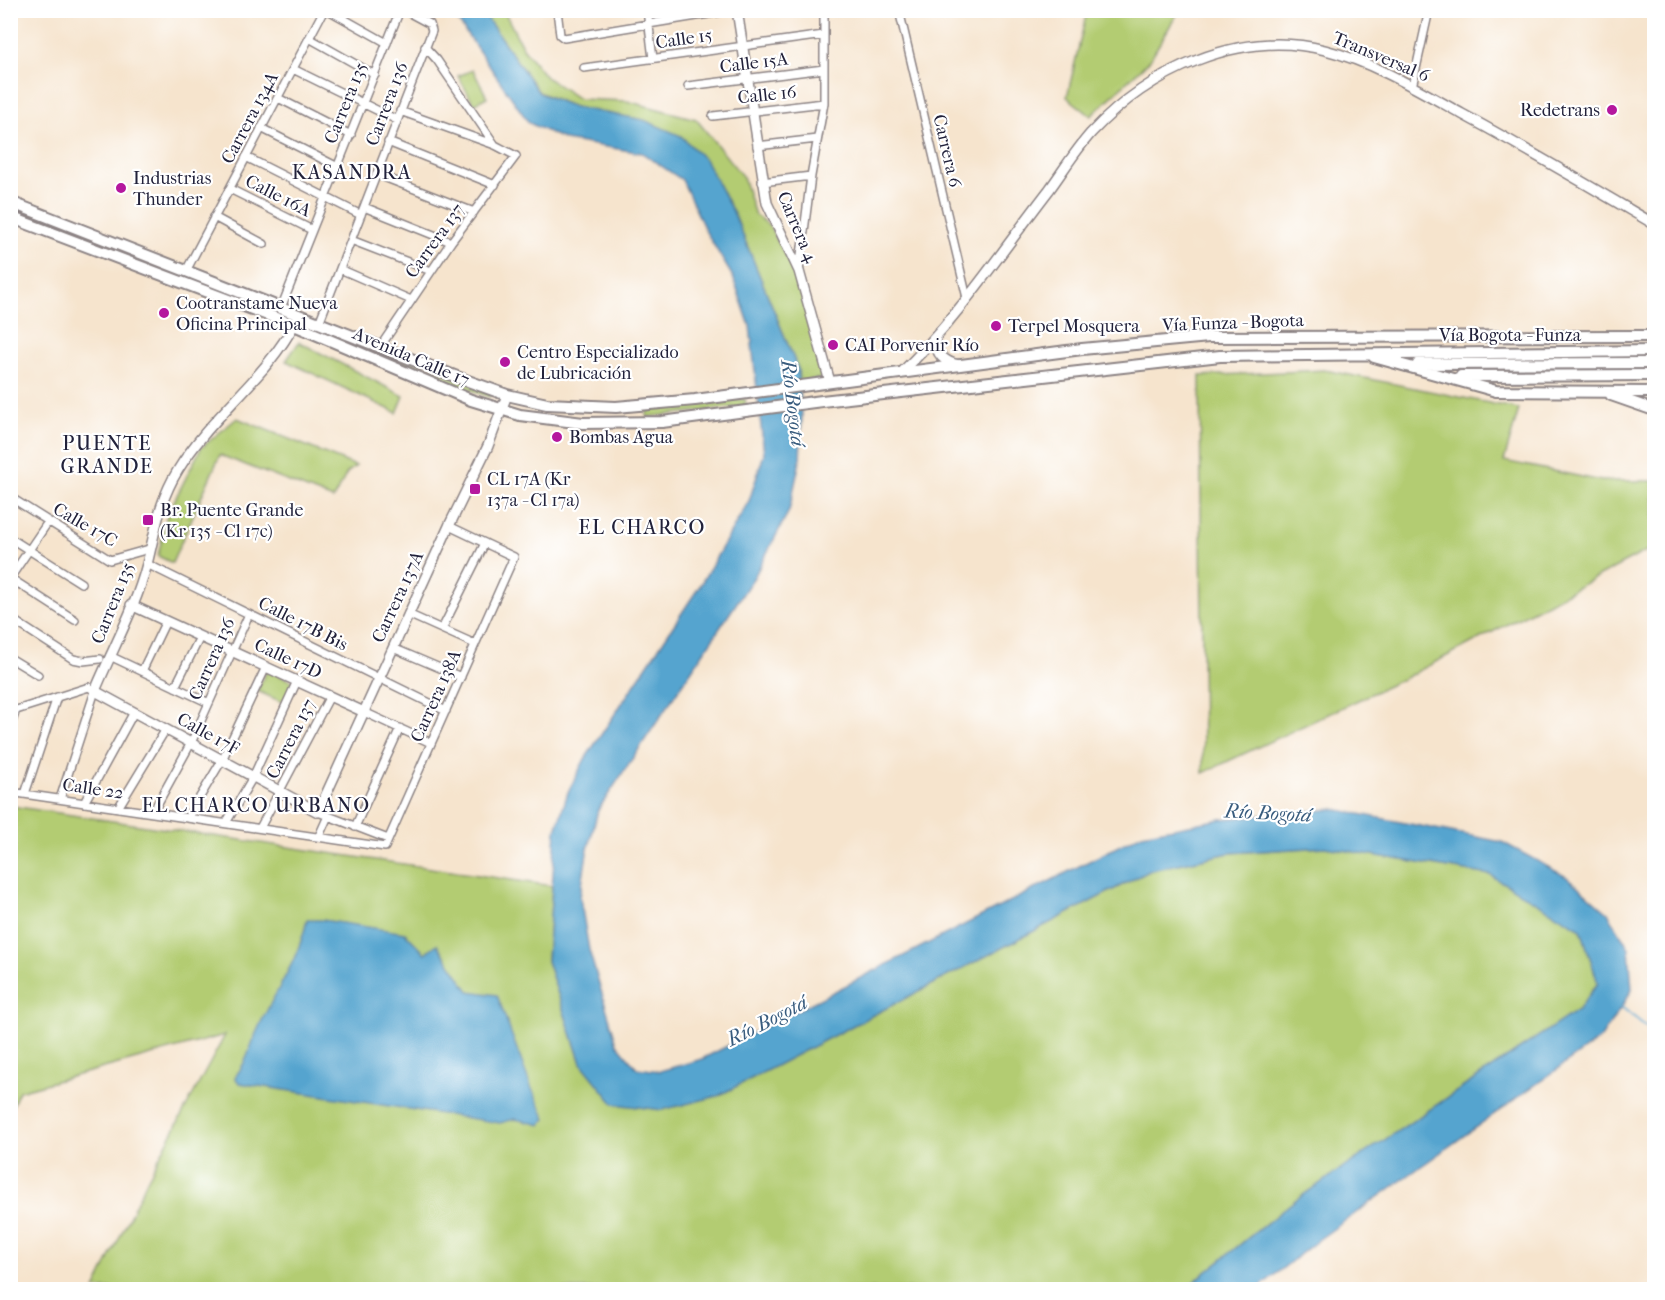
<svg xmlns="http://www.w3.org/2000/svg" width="1665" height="1300" viewBox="0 0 1665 1300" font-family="'IM FELL French Canon',serif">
<rect width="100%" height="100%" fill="#fff"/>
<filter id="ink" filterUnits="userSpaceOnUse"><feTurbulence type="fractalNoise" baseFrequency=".0167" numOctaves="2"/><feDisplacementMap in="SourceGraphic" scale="12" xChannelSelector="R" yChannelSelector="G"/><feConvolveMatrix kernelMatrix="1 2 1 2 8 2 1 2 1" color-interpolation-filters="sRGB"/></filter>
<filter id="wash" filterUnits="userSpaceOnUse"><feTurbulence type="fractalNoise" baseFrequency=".008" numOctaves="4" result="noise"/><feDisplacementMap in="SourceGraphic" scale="24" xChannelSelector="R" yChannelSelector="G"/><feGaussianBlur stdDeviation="1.35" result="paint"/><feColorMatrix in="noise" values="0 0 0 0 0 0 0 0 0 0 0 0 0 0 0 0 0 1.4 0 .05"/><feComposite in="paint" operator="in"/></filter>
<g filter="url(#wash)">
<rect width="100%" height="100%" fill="#f6e4cd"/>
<path fill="#b3cc72" stroke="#6a7756" stroke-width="1.5" d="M482 11H504L523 48 546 77 579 99 627 101 696 119 743 177 755 215 768 224 796 274 824 378 799 382 798 369 735 216 706 161 644 120 574 107 539 92Z
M1087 11H1179L1149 61 1091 116 1067 97Z
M473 70 487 97 474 104 458 76Z
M339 334 492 392 489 397 338 338Z
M299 342 404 396 397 413 286 361Z
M1325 370 1519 409 1504 461 1602 481H1654V547L1407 677 1203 773 1200 376Z
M745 399 746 406 647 417V410Z
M237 418 356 466 347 473 333 499 220 455 172 563 158 556 167 515 201 448Z
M267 670 294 682 284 703 257 691Z
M11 806 552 886 547 961 581 1063 718 1096 1151 870 1229 853 1325 847 1491 875 1581 929 1598 983 1579 1009 1294 1201 1185 1289H95L147 1180 225 1035 19 1091 11 1109Z"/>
<path fill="#55a4cf" stroke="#3c6385" stroke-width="1.5" d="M451 11H482L539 93 574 107 644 120 681 136 706 161 735 216 798 369 802 415 800 461 789 511 754 577 598 810 587 853 580 897 589 950 617 1044 637 1068 660 1071 702 1059 1142 834 1221 819 1334 809 1502 842 1567 877 1608 913 1629 948 1632 990 1601 1038 1318 1240 1257 1289H1185L1294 1201 1579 1009 1598 983 1581 929 1490 875 1325 847 1229 853 1151 870 718 1096 662 1110 614 1104 581 1063 547 961 556 830 568 792 585 759 699 587 749 501 764 454 750 326 733 277 706 232 682 180 642 153 565 140 529 123Z
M307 920H323L405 933 425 953 437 944 469 991 497 995 531 1087 546 1119 541 1125 515 1119 500 1123 239 1083 235 1077C248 1060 249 1049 257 1031 275 990 297 965 307 920Z"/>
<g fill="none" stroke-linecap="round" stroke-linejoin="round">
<path stroke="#55a4cf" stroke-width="2" d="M1619 1005 1654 1033"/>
</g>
</g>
<g filter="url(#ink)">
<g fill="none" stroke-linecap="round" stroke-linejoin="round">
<defs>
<path id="street" d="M328 10 387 43
M557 10 560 35 564 38 733 10
M647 10 653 59
M899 10 967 298
M309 38 375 75
M425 47 437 60 495 145
M584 68 824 35
M293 69 397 120
M688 86 824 69
M1412 87 1429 10
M278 98 351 135
M713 116 824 103
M261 128 338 167
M388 142 495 185
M757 146 817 139
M246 157 361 215
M376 174 474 212
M762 182 811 176
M230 189 312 230
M364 207 451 242
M214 217 264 244
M351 240 431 271
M340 269 411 300
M186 271 324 10
M799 271 811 176 824 103V10
M281 308 400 10
M319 323 432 31 430 24 404 10
M380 347 451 242 516 156 495 145 400 111
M10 497 110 560 149 549
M10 538 81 583
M147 564 446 711
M10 578 75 620
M10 578 48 522
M408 614 475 644
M10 618 73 659 83 661 100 659
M442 629 485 543
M393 648 461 677
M110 656 209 703
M10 658 38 675
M142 671 166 621
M175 687 200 637
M10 712 89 687 95 691 60 799
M364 712 431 743
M10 727 16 710
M10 792 385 847 514 557 449 526
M25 794 57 697
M84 803 134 712
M118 808 166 729
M153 812 191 743 249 614
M318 812 388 839
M188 817 222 760 266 667
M226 823 253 777 297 681
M355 827 400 728
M260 828 330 696
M319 836 328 816"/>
<path id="secondary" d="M737 10 767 203 799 271 830 382
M296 321C267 378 211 415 178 470 158 503 156 529 147 564 136 607 112 650 95 691L318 812 449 526 488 446 507 395
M936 338C935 354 944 362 959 365
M901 373C957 319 1001 252 1049 190 1063 171 1075 151 1091 133 1149 71 1239 28 1325 50 1373 62 1419 90 1462 114 1527 149 1591 187 1654 224
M131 605 364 712"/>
<path id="primary" d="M10 202 457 377 507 395 547 404 616 407 695 400 1082 349 1209 337 1654 336
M10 217 294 325 471 400 520 415 583 423 662 422 822 401 1220 356 1654 351
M1374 357 1496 391 1654 392
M1418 364 1654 363
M1461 376 1654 375
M1611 395 1654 410"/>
</defs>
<use href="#street" stroke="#8c8384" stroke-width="10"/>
<use href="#secondary" stroke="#8c8384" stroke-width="12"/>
<use href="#primary" stroke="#8c8384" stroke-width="14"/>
<use href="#street" stroke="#fff" stroke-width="7"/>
<use href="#secondary" stroke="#fff" stroke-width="9"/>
<use href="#primary" stroke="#fff" stroke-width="10"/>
</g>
</g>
<g fill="#b5179e" stroke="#fff" stroke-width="2">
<circle cx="1612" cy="110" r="6"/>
<circle cx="121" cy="188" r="6"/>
<circle cx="164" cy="313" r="6"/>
<circle cx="996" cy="326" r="6"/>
<circle cx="833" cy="345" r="6"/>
<circle cx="505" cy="362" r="6"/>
<circle cx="557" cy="437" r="6"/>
<rect x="469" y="483" width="12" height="12" rx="3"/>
<rect x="142" y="514" width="12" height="12" rx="3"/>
</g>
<g text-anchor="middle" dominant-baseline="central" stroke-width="4.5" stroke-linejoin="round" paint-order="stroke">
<g font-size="18" fill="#22223b" stroke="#fff">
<text transform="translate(684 39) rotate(-8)">Calle 15</text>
<text transform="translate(1381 57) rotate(23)">Transversal 6</text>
<text transform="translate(754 63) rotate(-7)">Calle 15A</text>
<text transform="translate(767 95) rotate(-6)">Calle 16</text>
<text transform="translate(346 103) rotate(-68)">Carrera 135</text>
<text transform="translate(387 104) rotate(-69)">Carrera 136</text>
<text transform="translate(250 118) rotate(-62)">Carrera 134A</text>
<text transform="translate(947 151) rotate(77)">Carrera 6</text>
<text transform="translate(278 196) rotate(27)">Calle 16A</text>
<text transform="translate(797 227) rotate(67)">Carrera 4</text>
<text transform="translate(435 241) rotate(-54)">Carrera 137</text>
<text transform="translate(1233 323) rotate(-2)">Vía Funza - Bogota</text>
<text x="1510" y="335">Vía Bogota - Funza</text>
<text transform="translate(411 357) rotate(23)">Avenida Calle 17</text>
<text transform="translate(85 525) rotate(30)">Calle 17C</text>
<text transform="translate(398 597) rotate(-65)">Carrera 137A</text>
<text transform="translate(113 603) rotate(-68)">Carrera 135</text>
<text transform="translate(303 624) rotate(27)">Calle 17B Bis</text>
<text transform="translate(212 659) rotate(-66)">Carrera 136</text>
<text transform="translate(288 659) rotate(25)">Calle 17D</text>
<text transform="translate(436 696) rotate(-66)">Carrera 138A</text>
<text transform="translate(208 734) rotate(29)">Calle 17F</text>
<text transform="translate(291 739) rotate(-63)">Carrera 137</text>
<text transform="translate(93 789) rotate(8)">Calle 22</text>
</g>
<g font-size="18" fill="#22223b" stroke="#fff" text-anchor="start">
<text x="1600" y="110" text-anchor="end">Redetrans</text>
<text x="133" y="178">Industrias<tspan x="133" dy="21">Thunder</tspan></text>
<text x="176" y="303">Cootranstame Nueva<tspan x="176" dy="21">Oficina Principal</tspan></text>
<text x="1008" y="326">Terpel Mosquera</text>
<text x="845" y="345">CAI Porvenir Río</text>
<text x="517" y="352">Centro Especializado<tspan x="517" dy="21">de Lubricación</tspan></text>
<text x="569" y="437">Bombas Agua</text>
<text x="487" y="479">CL 17A (Kr<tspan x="487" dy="21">137a - Cl 17a)</tspan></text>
<text x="160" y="510">Br. Puente Grande<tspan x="160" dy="21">(Kr 135 - Cl 17c)</tspan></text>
</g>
<g font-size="20" letter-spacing="1.5" fill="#22223b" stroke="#fff">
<text x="352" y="172">KASANDRA</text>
<text x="107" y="443">PUENTE<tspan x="107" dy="23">GRANDE</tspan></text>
<text x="642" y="527">EL CHARCO</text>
<text x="256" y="805">EL CHARCO URBANO</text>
</g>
<g font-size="20" font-style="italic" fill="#395c7e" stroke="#fff">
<text transform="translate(793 403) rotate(83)">Río Bogotá</text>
<text transform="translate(1268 813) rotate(3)">Río Bogotá</text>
<text transform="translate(767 1021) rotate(-27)">Río Bogotá</text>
</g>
</g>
<rect width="1665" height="1300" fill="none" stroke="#fff" stroke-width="36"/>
</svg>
